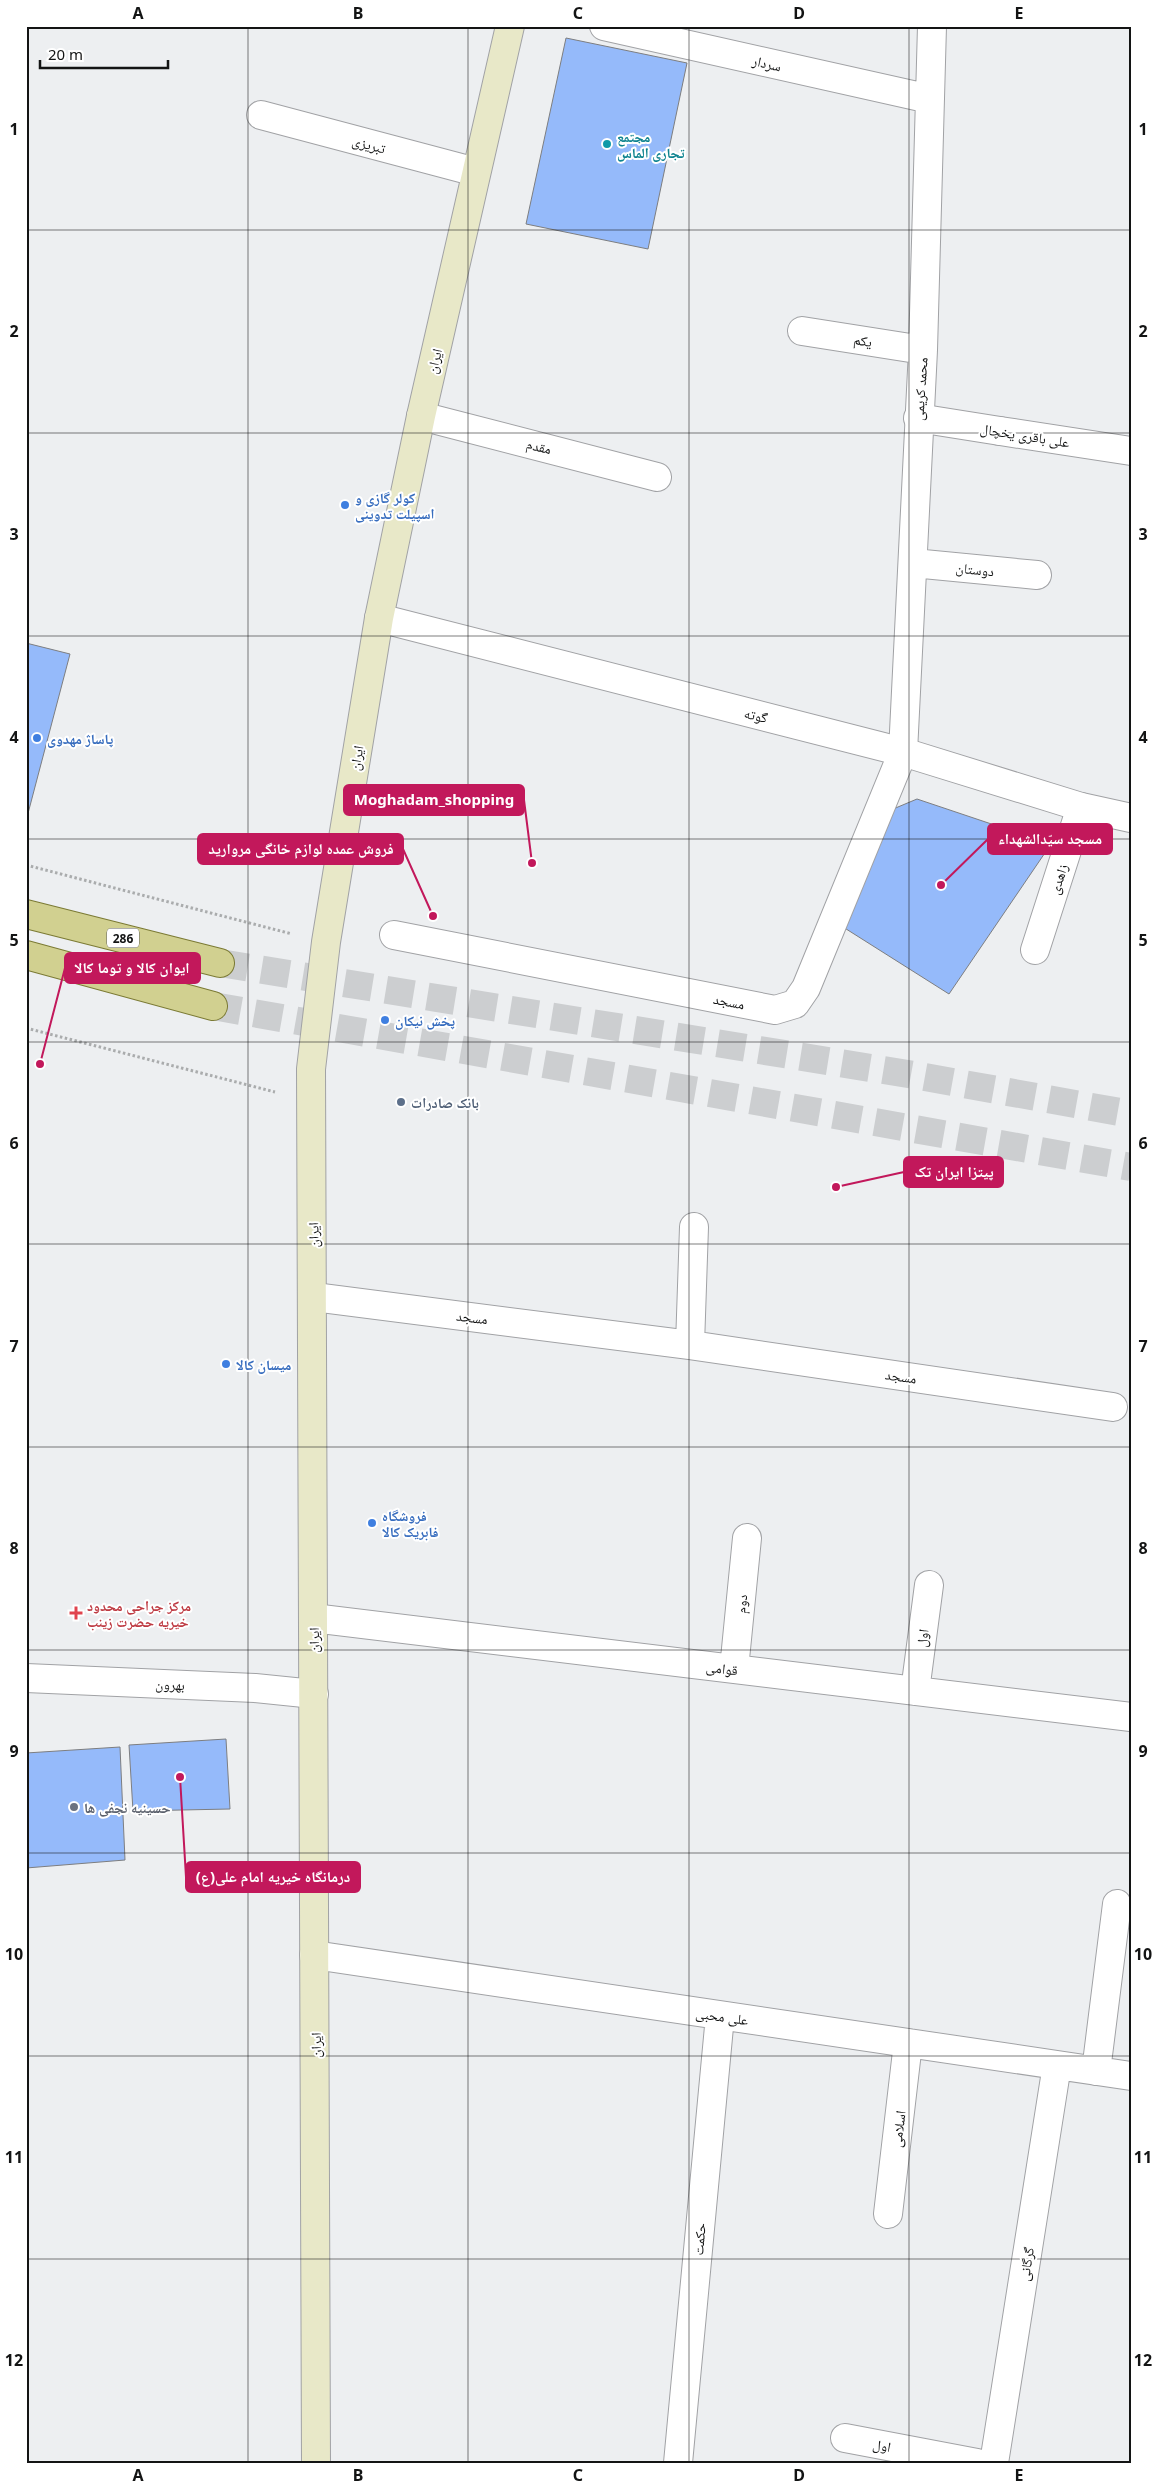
<svg xmlns="http://www.w3.org/2000/svg" width="1157" height="2489" viewBox="0 0 1157 2489" font-family="'Noto Sans','Noto Naskh Arabic',sans-serif">
<rect width="100%" height="100%" fill="#edeff1"/>
<path fill="#95bafa" stroke="#7d7e80" d="M566 38 687 63 648 249 526 224Z
M26 643 70 654 26 821Z
M917 799 1051 844 949 994 843 927 886 812Z
M226 1739 230 1809 133 1811 129 1745Z
M120 1747 125 1860 26 1868V1753Z"/>
<g fill="none" stroke-linecap="round" stroke-linejoin="round">
<path stroke="#ccced0" stroke-width="28" stroke-dasharray="28 14" stroke-linecap="butt" d="M220 963 908 1074 1131 1114
M213 1006 1131 1167"/>
<defs>
<path id="pedestrian" d="M918 418 1000 431"/>
<path id="minor" d="M604 26 930 99
M261 115 476 172
M802 331 923 350
M421 416 657 477
M1000 431 1131 451
M913 563 1037 575
M394 935 775 1010 795 1004 806 988 903 752 923 350 932 26
M1035 950 1081 807
M314 1297 690 1345 1113 1407
M690 1345 694 1227
M313 1618 1131 1717
M734 1669 747 1538
M915 1691 929 1585
M314 1955 1131 2076
M1096 2071 1117 1904
M888 2214 908 2043
M845 2438 977 2463
M678 2463 720 2016
M994 2463 1057 2065"/>
<path id="tertiary" d="M379 618 903 752 1081 807 1131 818
M26 1678 255 1688 314 1694"/>
<path id="secondary" d="M316 2463 311 1069 326 942 379 618 421 416 510 26"/>
<path id="primary" d="M26 914 220 963
M26 955 213 1006"/>
</defs>
<use href="#pedestrian" stroke="#a1a2a5" stroke-width="30"/>
<use href="#minor" stroke="#a1a2a5" stroke-width="30"/>
<use href="#tertiary" stroke="#a1a2a5" stroke-width="30"/>
<use href="#secondary" stroke="#a1a2a5" stroke-width="30"/>
<use href="#primary" stroke="#7b7a34" stroke-width="30"/>
<path stroke="#aaacad" stroke-width="3" stroke-dasharray="2.5 2.5" stroke-linecap="butt" d="M26 865 292 934
M26 1028 275 1092"/>
<use href="#pedestrian" stroke="#fff" stroke-width="28"/>
<use href="#minor" stroke="#fff" stroke-width="28"/>
<use href="#tertiary" stroke="#fff" stroke-width="28"/>
<use href="#secondary" stroke="#e8e8c8" stroke-width="28"/>
<use href="#primary" stroke="#d1d090" stroke-width="28"/>
</g>
<path fill="none" stroke="#131414" stroke-width="1" stroke-opacity="0.55" d="M248 26V2463M468 26V2463M689 26V2463M909 26V2463M26 230H1131M26 433H1131M26 636H1131M26 839H1131M26 1042H1131M26 1244H1131M26 1447H1131M26 1650H1131M26 1853H1131M26 2056H1131M26 2259H1131"/>
<circle fill="#0f9aa8" stroke="#fff" stroke-width="2" cx="607" cy="144" r="5"/>
<g fill="#3f7fe0" stroke="#fff" stroke-width="2">
<circle cx="345" cy="505" r="5"/>
<circle cx="37" cy="738" r="5"/>
<circle cx="385" cy="1020" r="5"/>
<circle cx="226" cy="1364" r="5"/>
<circle cx="372" cy="1523" r="5"/>
</g>
<circle fill="#5c6f8a" stroke="#fff" stroke-width="2" cx="401" cy="1102" r="5"/>
<path fill="#e0444e" stroke="#fff" stroke-width="2" d="M73.5 1605.5h5v5h5v5h-5v5h-5v-5h-5v-5h5z"/>
<circle fill="#6b7280" stroke="#fff" stroke-width="2" cx="74" cy="1807" r="5"/>
<g text-anchor="middle" dominant-baseline="central" stroke-width="4" stroke-linejoin="round" paint-order="stroke">
<rect fill="#fff" stroke="#5a5a5a" stroke-width="1" x="107" y="928.5" width="32" height="19" rx="4"/>
<g font-size="12" font-weight="bold" fill="#131414">
<text x="123" y="938">286</text>
</g>
<g font-size="14" fill="#131414" stroke="#fff">
<text transform="translate(767 63) rotate(13)">سردار</text>
<text transform="translate(369 144) rotate(15)">تبریزی</text>
<text transform="translate(863 340) rotate(9)">یکم</text>
<text transform="translate(434 361) rotate(-77)">ایران</text>
<text transform="translate(920 389) rotate(-86)">محمد کریمی</text>
<text transform="translate(1025 435) rotate(9)">علی باقری یخچال</text>
<text transform="translate(539 446) rotate(14)">مقدم</text>
<text transform="translate(975 569) rotate(6)">دوستان</text>
<text transform="translate(756 715) rotate(14)">گوته</text>
<text transform="translate(356 758) rotate(-81)">ایران</text>
<text transform="translate(1058 879) rotate(-72)">زاهدی</text>
<text transform="translate(729 1001) rotate(11)">مسجد</text>
<text transform="translate(313 1235) rotate(-91)">ایران</text>
<text transform="translate(472 1317) rotate(7)">مسجد</text>
<text transform="translate(901 1376) rotate(8)">مسجد</text>
<text transform="translate(741 1604) rotate(-84)">دوم</text>
<text transform="translate(922 1638) rotate(-83)">اول</text>
<text transform="translate(313 1640) rotate(-90)">ایران</text>
<text transform="translate(722 1668) rotate(7)">قوامی</text>
<text transform="translate(170 1684) rotate(2)">بهرون</text>
<text transform="translate(722 2016) rotate(8)">علی محبی</text>
<text transform="translate(315 2045) rotate(-90)">ایران</text>
<text transform="translate(898 2129) rotate(-83)">اسلامی</text>
<text transform="translate(699 2239) rotate(-85)">حکمت</text>
<text transform="translate(1026 2264) rotate(-81)">گرگانی</text>
<text transform="translate(882 2445) rotate(11)">اول</text>
</g>
<g font-size="14" font-weight="bold" fill="#0d838f" stroke="#fff" text-anchor="start">
<text x="617" y="136">مجتمع<tspan x="617" dy="16">تجاری الماس</tspan></text>
</g>
<g font-size="14" font-weight="bold" fill="#366cbe" stroke="#fff" text-anchor="start">
<text x="355" y="497">کولر گازی و<tspan x="355" dy="16">اسپیلت تدوینی</tspan></text>
<text x="47" y="738">پاساژ مهدوی</text>
<text x="395" y="1020">پخش نیکان</text>
<text x="236" y="1364">میسان کالا</text>
<text x="382" y="1515">فروشگاه<tspan x="382" dy="16">فابریک کالا</tspan></text>
</g>
<g font-size="14" font-weight="bold" fill="#4e5e75" stroke="#fff" text-anchor="start">
<text x="411" y="1102">بانک صادرات</text>
</g>
<g font-size="14" font-weight="bold" fill="#be3a42" stroke="#fff" text-anchor="start">
<text x="87" y="1605">مرکز جراحی محدود<tspan x="87" dy="16">خیریه حضرت زینب</tspan></text>
</g>
<g font-size="14" font-weight="bold" fill="#5b616d" stroke="#fff" text-anchor="start">
<text x="84" y="1807">حسینیه نجفی ها</text>
</g>
</g>
<path fill="none" stroke="#c2185b" stroke-width="2" d="M532 863L524 800M941 885L988 839M433 916L403 849M40 1064L65 968M836 1187L904 1172M180 1777L186 1877"/>
<g fill="#c2185b" stroke="#fff" stroke-width="2">
<circle cx="532" cy="863" r="5"/>
<circle cx="941" cy="885" r="5"/>
<circle cx="433" cy="916" r="5"/>
<circle cx="40" cy="1064" r="5"/>
<circle cx="836" cy="1187" r="5"/>
<circle cx="180" cy="1777" r="5"/>
</g>
<g fill="#c2185b" stroke="#c2185b" stroke-width="2">
<rect x="344" y="785" width="180" height="30" rx="5"/>
<rect x="988" y="824" width="124" height="30" rx="5"/>
<rect x="198" y="834" width="205" height="30" rx="5"/>
<rect x="65" y="953" width="135" height="30" rx="5"/>
<rect x="904" y="1157" width="99" height="30" rx="5"/>
<rect x="186" y="1862" width="174" height="30" rx="5"/>
</g>
<g font-size="15" text-anchor="middle" font-weight="bold" fill="#fff">
<text x="434" y="805">Moghadam_shopping</text>
<text x="1050" y="844">مسجد سیّدالشهداء</text>
<text x="301" y="854">فروش عمده لوازم خانگی مروارید</text>
<text x="132" y="973">ایوان کالا و توما کالا</text>
<text x="954" y="1177">پیتزا ایران تک</text>
<text x="273" y="1882">درمانگاه خیریه امام علی(ع)</text>
</g>
<rect width="1157" height="2489" fill="none" stroke="#ffffff" stroke-width="55"/>
<path d="M40 60v8h128v-8" fill="none" stroke="#131414" stroke-width="2.5"/>
<text x="48" y="60" font-size="15" fill="#131414" stroke="#ffffff" stroke-width="4" paint-order="stroke">20 m</text>
<rect x="28" y="28" width="1102" height="2434" fill="none" stroke="#131414" stroke-width="2"/>
<g font-size="16" text-anchor="middle" font-weight="bold" fill="#131414">
<text x="138" y="19">A</text>
<text x="358" y="19">B</text>
<text x="578" y="19">C</text>
<text x="799" y="19">D</text>
<text x="1019" y="19">E</text>
<text x="14" y="135">1</text>
<text x="1143" y="135">1</text>
<text x="14" y="337">2</text>
<text x="1143" y="337">2</text>
<text x="14" y="540">3</text>
<text x="1143" y="540">3</text>
<text x="14" y="743">4</text>
<text x="1143" y="743">4</text>
<text x="14" y="946">5</text>
<text x="1143" y="946">5</text>
<text x="14" y="1149">6</text>
<text x="1143" y="1149">6</text>
<text x="14" y="1352">7</text>
<text x="1143" y="1352">7</text>
<text x="14" y="1554">8</text>
<text x="1143" y="1554">8</text>
<text x="14" y="1757">9</text>
<text x="1143" y="1757">9</text>
<text x="14" y="1960">10</text>
<text x="1143" y="1960">10</text>
<text x="14" y="2163">11</text>
<text x="1143" y="2163">11</text>
<text x="14" y="2366">12</text>
<text x="1143" y="2366">12</text>
<text x="138" y="2481">A</text>
<text x="358" y="2481">B</text>
<text x="578" y="2481">C</text>
<text x="799" y="2481">D</text>
<text x="1019" y="2481">E</text>
</g>
</svg>
